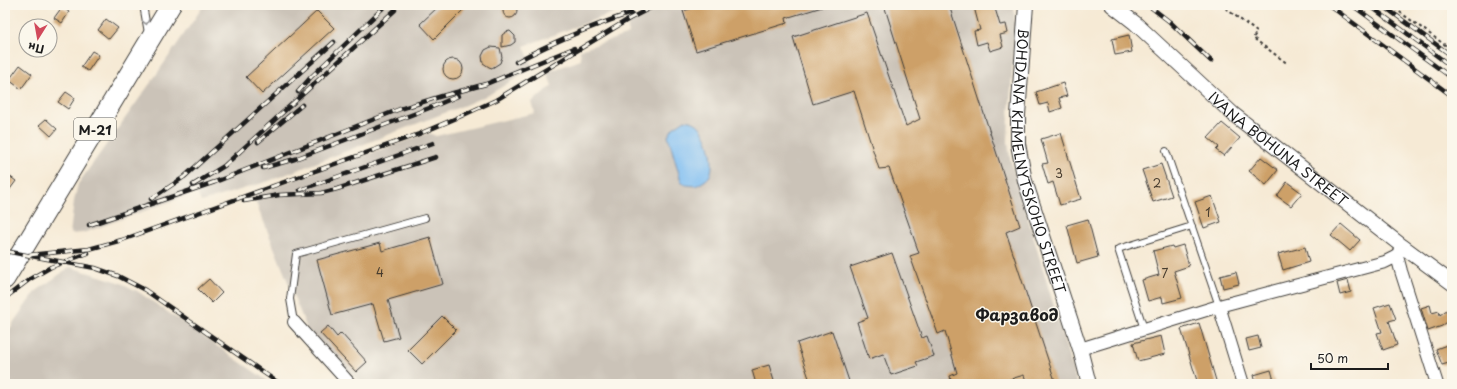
<svg xmlns="http://www.w3.org/2000/svg" width="1457" height="389" viewBox="0 0 1457 389" font-family="'Playpen Sans',sans-serif">
<rect width="100%" height="100%" fill="#fbf7ec"/>
<filter id="ink" filterUnits="userSpaceOnUse"><feTurbulence type="fractalNoise" baseFrequency=".025" numOctaves="2"/><feDisplacementMap in="SourceGraphic" scale="8" xChannelSelector="R" yChannelSelector="G"/><feConvolveMatrix kernelMatrix="1 2 1 2 8 2 1 2 1" color-interpolation-filters="sRGB"/></filter>
<filter id="wash" filterUnits="userSpaceOnUse"><feTurbulence type="fractalNoise" baseFrequency=".012" numOctaves="4" result="noise"/><feDisplacementMap in="SourceGraphic" scale="16" xChannelSelector="R" yChannelSelector="G"/><feGaussianBlur stdDeviation="0.9" result="paint"/><feColorMatrix in="noise" values="0 0 0 0 0 0 0 0 0 0 0 0 0 0 0 0 0 1.4 0 .05"/><feComposite in="paint" operator="in"/></filter>
<g filter="url(#wash)">
<rect width="100%" height="100%" fill="#f6ead5"/>
<path fill="#cbc3b8" d="M204 5H634L524 46 533 68 490 94 465 105 269 181 201 202 197 192 83 233 70 234 74 201 78 184 154 78Z
M671 5H1014L1015 31 1009 115 1008 142 1010 158 1077 384H361L307 329 253 195 301 177 429 133 436 136 535 113 532 102 552 86 547 72 581 60 580 50 629 34 627 22Z
M70 267 119 282 137 291 272 384H5V337L15 320 35 292Z"/>
<path fill="#7ebdf2" stroke="#4d6c87" d="M685 120C689 121 693 121 697 124 708 133 717 165 709 177 706 181 699 184 696 186L686 185 681 181 668 136 673 128Z"/>
<g id="blocks">
<path fill="#cda067" d="M503 11a7 7 0 1 1 14 0a7 7 0 1 1-14 0Z
M440 5H468L434 39 420 24Z
M702 5H822V7L786 18 787 23 696 51 683 11Z
M884 5H949L1020 226 1006 232 1056 384H1027L1024 375 994 384H952L950 376 957 373 945 331 938 334 910 256 919 253 889 168 879 169 854 91 813 104 793 37 867 13 906 126 920 119Z
M983 5H994L1000 25 1006 24 1008 33 1000 35 1003 47 990 51 987 42 977 45 974 31 980 30 974 7Z
M62 7 69 12 62 23 54 18Z
M317 11 334 28 262 94 246 77Z
M106 19 118 28 109 39 98 30Z
M510 31 515 36V42L511 45 502 47V35L506 32Z
M1129 35 1132 52 1115 55 1112 39Z
M491 47 500 48 502 57 500 63 492 68 489 67 483 63 482 56 485 50Z
M92 51 99 55 88 71 81 67Z
M443 69a10 10 0 1 1 20 0a10 10 0 1 1-20 0Z
M20 65 32 74 21 89 9 80Z
M1063 83 1067 96 1059 98 1062 108 1050 112 1048 103 1040 105 1036 92Z
M66 92 75 98 68 109 58 102Z
M46 119 57 129 51 136 39 125Z
M1222 123 1240 138 1224 156 1216 150 1219 147 1208 138Z
M1061 133 1081 199 1060 205 1053 182 1048 184 1042 164 1048 163 1041 139Z
M1261 157 1278 170 1266 185 1249 171Z
M1161 164 1172 196 1153 202 1142 170Z
M5 173 16 181 5 196Z
M1287 182 1302 193 1291 206 1277 196Z
M1212 196 1221 222 1204 228 1195 202Z
M1088 219 1098 257 1077 263 1067 225Z
M1341 224 1360 240 1350 251 1331 235Z
M430 237 443 284 388 300 399 337 384 341 373 304 332 315 317 260 380 243 382 251Z
M1183 245 1189 266 1174 271 1182 298 1163 303 1162 297 1148 301 1142 280 1159 275 1153 251 1172 246 1173 248Z
M1305 247 1309 262 1283 270 1278 254Z
M892 253 922 338 927 336 934 356 916 362 918 366 891 375 883 354 869 359 857 322 868 318 850 267Z
M1236 272 1239 284 1223 288 1220 276Z
M209 279 222 293 212 303 198 289Z
M1348 280 1351 292 1340 295 1337 283Z
M1390 303 1396 319 1389 321 1397 345 1383 350 1377 333 1382 332 1374 308Z
M1430 305 1432 313 1439 311 1440 315 1452 306V318L1442 326 1428 331 1421 308Z
M442 316 456 330 422 364 408 350Z
M1199 323 1217 384H1198L1181 329Z
M328 326 337 337 341 333 367 362 356 372 320 333Z
M832 331 850 384H811L797 343Z
M1161 336 1165 354 1138 361 1133 343Z
M1258 336 1261 348 1249 351 1246 339Z
M1452 343V362L1442 365 1436 349Z
M769 365 775 384H756L752 370Z
M1271 370 1275 384H1256L1254 375Z"/>
</g>
</g>
<g filter="url(#ink)">
<use href="#blocks" fill-opacity="0" stroke="#3d3b38" stroke-width="1"/>
<g fill="none" stroke-linecap="round" stroke-linejoin="round">
<defs>
<path id="service" d="M143 5 148 33
M1166 151 1219 306
M294 322 290 299 296 254 425 218
M1144 329 1118 249 1192 226"/>
<path id="minor" d="M1400 250 1397 256 1401 271 1437 384
M1219 306 1243 384
M294 322 350 384
M1080 349 1219 306 1385 262 1397 256"/>
<g id="tertiary">
<path id="s1" d="M1026 5 1018 115V144L1025 181 1080 349 1089 384"/>
<path id="s2" d="M1112 5 1135 23 1233 114 1402 246 1452 283"/>
</g>
<path id="trunk" d="M5 279 171 5"/>
</defs>
<use href="#service" stroke="#3d3b38" stroke-width="8"/>
<use href="#minor" stroke="#3d3b38" stroke-width="14"/>
<use href="#tertiary" stroke="#3d3b38" stroke-width="16"/>
<use href="#trunk" stroke="#3d3b38" stroke-width="21"/>
<path stroke="#3d3b38" stroke-width="2" stroke-dasharray="3 3" stroke-linecap="butt" d="M1221 5 1257 32 1253 38 1288 64
M1390 5 1452 50"/>
<use href="#service" stroke="#fff" stroke-width="6"/>
<use href="#minor" stroke="#fff" stroke-width="12"/>
<use href="#tertiary" stroke="#fff" stroke-width="14"/>
<use href="#trunk" stroke="#fff" stroke-width="19"/>
<defs>
<path id="rail" d="M1148 5 1170 22 1211 61
M1329 5 1452 96
M1352 5 1452 78
M1369 5 1452 67
M1382 5 1452 56
M516 62C552 42 592 26 631 13
M298 92 311 77 386 5
M258 142 302 105
M263 168 295 159 432 107 458 96
M193 185 224 166 395 10
M300 190 433 143
M151 199 184 177 334 42
M244 201 279 195 321 193 337 189 436 157
M89 225 215 182 400 109 442 96 486 84 574 48
M5 251 95 268 118 276 145 290 280 384
M29 255 89 249 122 240 419 134 459 117 496 100 629 19 656 5
M5 298 30 279 51 267 88 253"/>
</defs>
<use href="#rail" stroke="#1c1c1c" stroke-width="4.5"/>
<use href="#rail" stroke="#fbf7ec" stroke-width="3" stroke-dasharray="9" stroke-linecap="butt"/>
</g>
<defs><path id="oneway-chevron" d="M-2-3.5L2.5 0L-2 3.5" fill="none" stroke-width="1.6" stroke-linecap="round" stroke-linejoin="round"/></defs>
<use stroke="#999" href="#oneway-chevron" transform="translate(146 22) rotate(78)"/>
</g>
<g text-anchor="middle" dominant-baseline="central" stroke-width="3" stroke-linejoin="round" paint-order="stroke">
<g font-size="12" fill="#483d2f">
<text x="1059" y="173">3</text>
<text x="1157" y="183">2</text>
<text x="1208" y="212">1</text>
<text x="380" y="272">4</text>
<text x="1165" y="273">7</text>
</g>
<rect fill="#fbf7ec" stroke="#5f5e5a" stroke-width="1" x="74" y="118" width="42" height="22" rx="3"/>
<g font-size="13" font-weight="bold" fill="#1c1c1c">
<text x="95" y="129">М-21</text>
</g>
<g font-size="14" fill="#1c1c1c" stroke="#fbf7ec">
<text stroke="none"><textPath href="#s2" startOffset="220">IVANA BOHUNA STREET</textPath></text>
<text stroke="none"><textPath href="#s1" startOffset="159">BOHDANA KHMELNYTSKOHO STREET</textPath></text>
</g>
<g font-size="16" font-weight="bold" fill="#1c1c1c" stroke="#fbf7ec">
<text x="1017" y="314">Фарзавод</text>
</g>
</g>
<rect width="1457" height="389" fill="none" stroke="#fbf7ec" stroke-width="20"/>
<g transform="translate(38 38) rotate(191)"><circle r="19" fill="#fbf7ec" stroke="#a29f99"/>
<path d="M0-3L7 15L0 10L-7 15Z" fill="#d1495b"/>
<text y="-6" font-size="11" font-weight="bold" text-anchor="middle" fill="#1c1c1c">Пн</text>
</g>
<path d="M1311 363v6h77v-6" fill="none" stroke="#1c1c1c" stroke-width="2"/>
<text x="1317" y="363" font-size="12" fill="#1c1c1c" stroke="#fbf7ec" stroke-width="3" paint-order="stroke">50 m</text>
</svg>
